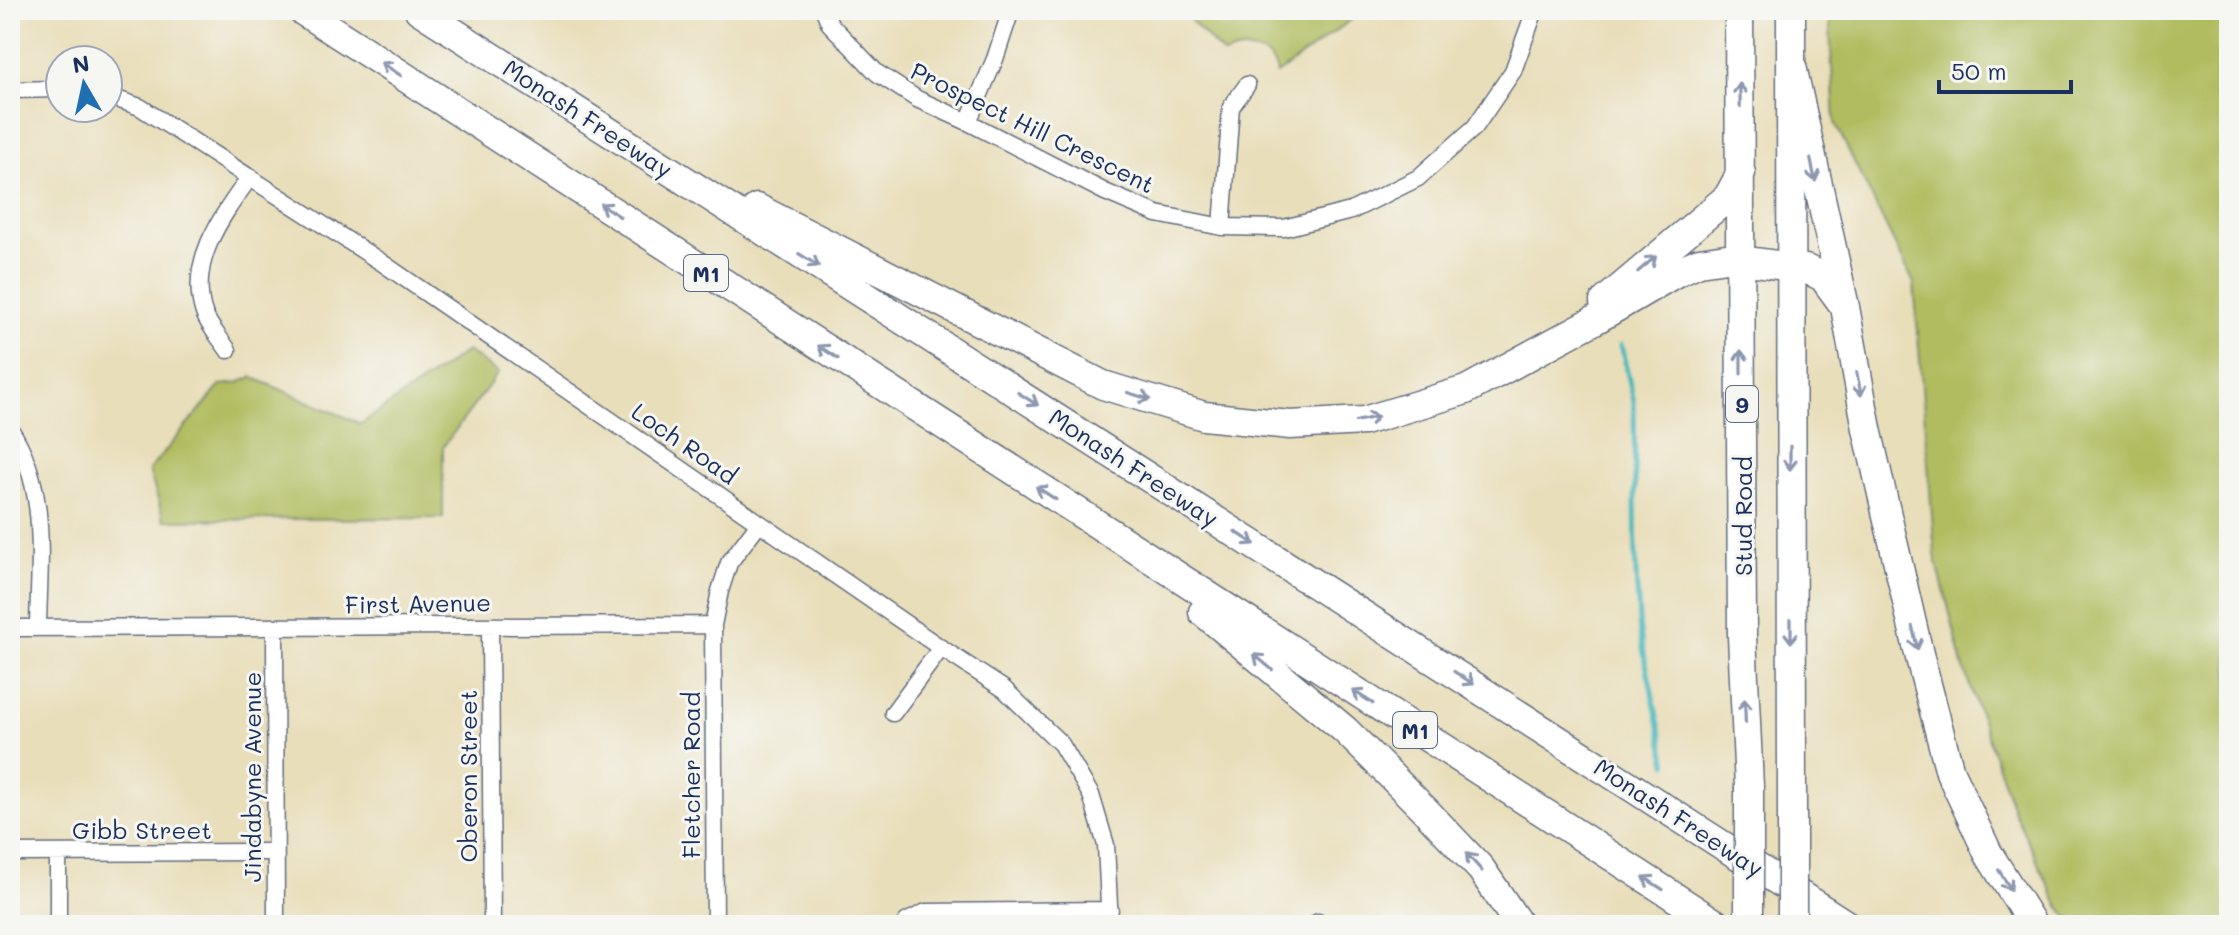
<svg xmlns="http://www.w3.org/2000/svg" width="2239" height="935" viewBox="0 0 2239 935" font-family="Mali,sans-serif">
<rect width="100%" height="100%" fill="#f6f6f2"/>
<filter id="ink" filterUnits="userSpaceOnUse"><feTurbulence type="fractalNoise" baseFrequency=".0125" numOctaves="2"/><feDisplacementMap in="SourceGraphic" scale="16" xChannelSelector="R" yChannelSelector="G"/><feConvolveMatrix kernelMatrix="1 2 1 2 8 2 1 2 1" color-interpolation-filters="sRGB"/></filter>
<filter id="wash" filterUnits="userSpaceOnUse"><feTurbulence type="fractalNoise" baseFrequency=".006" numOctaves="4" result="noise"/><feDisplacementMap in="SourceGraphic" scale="32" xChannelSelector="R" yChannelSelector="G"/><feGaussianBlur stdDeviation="1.8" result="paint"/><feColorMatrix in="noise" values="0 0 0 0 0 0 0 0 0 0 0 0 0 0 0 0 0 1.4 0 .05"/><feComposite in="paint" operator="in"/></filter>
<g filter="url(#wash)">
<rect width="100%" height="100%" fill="#e9deba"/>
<path fill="#b0bc5e" stroke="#66765e" stroke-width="2" d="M1181 10H1363V11L1277 74C1273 48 1243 46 1224 55Z
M1829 10H2229V925H2076L2059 907 2014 812 1964 669 1935 555 1914 283 1835 123Z
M467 351 498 373 443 447V518L164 520 149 470 221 385 238 383 252 377 361 424Z"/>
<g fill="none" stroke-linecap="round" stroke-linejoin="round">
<path stroke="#49b8be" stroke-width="5" d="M1621 345 1634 402 1636 573 1640 634 1667 764"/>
</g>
</g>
<g filter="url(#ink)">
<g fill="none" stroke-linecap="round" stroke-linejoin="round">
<defs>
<path id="street" d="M824 10 830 24 877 73 917 99 968 122 1105 192 1157 214 1222 227 1284 228 1351 211 1418 178 1475 127 1513 71 1535 10
M10 90 60 89
M108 96 140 107 381 262 941 648 1004 689 1061 744 1091 795 1106 845 1110 925
M968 122 995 59 1011 10
M1222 227 1231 107 1247 85
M228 350C220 338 208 325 204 313 187 262 222 216 250 177
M10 429C49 488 39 560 38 628
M713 625 715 925
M490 626 492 925
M10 628 713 625 720 591 729 563 759 523
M275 629 276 925
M893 713 941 648
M10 853 275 852
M58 853V925
M906 922 926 912 1110 910
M1318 922 1319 925"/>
<path id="highway" d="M301 10 1718 925
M419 10 1847 925
M1739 10 1742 636 1749 787
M1791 10 1792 820
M1792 66 1845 307 1867 429 1919 654 1950 772 1988 853 2033 925
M757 208 1103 385 1204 416 1290 425 1364 421 1466 390 1595 320 1677 272 1699 262 1726 258 1806 269 1823 277 1845 307
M1604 302 1728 197 1741 173
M1203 612 1345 730 1425 810 1481 869 1519 925"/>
</defs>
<use href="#street" stroke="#636c7e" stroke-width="19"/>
<use href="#highway" stroke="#636c7e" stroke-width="31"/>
<use href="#street" stroke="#fff" stroke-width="16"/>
<use href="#highway" stroke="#fff" stroke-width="28"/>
<defs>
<path id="highway-bridge" d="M1749 787V925
M1792 820V925"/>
</defs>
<use href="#highway-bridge" stroke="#636c7e" stroke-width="31" stroke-linecap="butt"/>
<use href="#highway-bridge" stroke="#fff" stroke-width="28"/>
</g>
<defs><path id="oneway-shaft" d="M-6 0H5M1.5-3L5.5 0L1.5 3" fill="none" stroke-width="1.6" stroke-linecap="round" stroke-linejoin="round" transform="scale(2)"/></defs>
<g stroke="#8d97ae">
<use href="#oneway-shaft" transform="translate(391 69) rotate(-147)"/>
<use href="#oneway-shaft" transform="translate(1740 95) rotate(-91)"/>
<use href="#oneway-shaft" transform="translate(1813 170) rotate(78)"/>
<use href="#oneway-shaft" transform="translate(610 210) rotate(-147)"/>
<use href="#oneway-shaft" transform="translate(809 260) rotate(32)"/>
<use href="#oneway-shaft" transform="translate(1647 264) rotate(-40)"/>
<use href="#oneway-shaft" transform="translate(828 352) rotate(-147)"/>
<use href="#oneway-shaft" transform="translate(1741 362) rotate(-90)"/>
<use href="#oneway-shaft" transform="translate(1859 384) rotate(79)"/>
<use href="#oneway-shaft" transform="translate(1139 396) rotate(17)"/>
<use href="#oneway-shaft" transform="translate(1028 399) rotate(32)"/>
<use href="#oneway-shaft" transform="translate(1367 419) rotate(-12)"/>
<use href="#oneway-shaft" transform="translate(1790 458) rotate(90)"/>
<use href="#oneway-shaft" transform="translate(1046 493) rotate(-147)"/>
<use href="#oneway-shaft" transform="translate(1245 538) rotate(33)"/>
<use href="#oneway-shaft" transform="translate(1791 631) rotate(90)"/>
<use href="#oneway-shaft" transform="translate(1915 638) rotate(77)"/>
<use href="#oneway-shaft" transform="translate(1263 662) rotate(-140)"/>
<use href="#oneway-shaft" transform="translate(1464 678) rotate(33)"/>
<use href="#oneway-shaft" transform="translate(1363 697) rotate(-147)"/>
<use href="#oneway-shaft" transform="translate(1745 711) rotate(-92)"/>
<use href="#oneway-shaft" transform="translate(1474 862) rotate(-132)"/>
<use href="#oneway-shaft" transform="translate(2005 880) rotate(58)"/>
<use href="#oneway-shaft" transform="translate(1653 883) rotate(-147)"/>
</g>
</g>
<g text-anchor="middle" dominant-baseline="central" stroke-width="6" stroke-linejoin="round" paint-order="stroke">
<g fill="#f6f6f2" stroke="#5d6b8a" stroke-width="2">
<rect x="684" y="255" width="44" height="36" rx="6"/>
<rect x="1726" y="386" width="32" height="36" rx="6"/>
<rect x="1393" y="712" width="44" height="36" rx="6"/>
</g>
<g font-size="22" font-weight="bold" fill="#1b2f5e">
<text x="706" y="273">M1</text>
<text x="1742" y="404">9</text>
<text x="1415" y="730">M1</text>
</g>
<g font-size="24" fill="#1b2f5e" stroke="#f6f6f2">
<text transform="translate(588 118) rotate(33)">Monash Freeway</text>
<text transform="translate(1033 127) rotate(26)">Prospect Hill Crescent</text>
<text transform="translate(685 443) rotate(35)">Loch Road</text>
<text transform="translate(1134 467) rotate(33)">Monash Freeway</text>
<text transform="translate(1742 516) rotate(-90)">Stud Road</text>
<text transform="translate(418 603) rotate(-1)">First Avenue</text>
<text transform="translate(690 775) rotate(-90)">Fletcher Road</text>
<text transform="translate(467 776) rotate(-90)">Oberon Street</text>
<text transform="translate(251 777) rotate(-90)">Jindabyne Avenue</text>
<text transform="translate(1679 817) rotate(33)">Monash Freeway</text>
<text x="142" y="829">Gibb Street</text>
</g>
</g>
<rect width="2239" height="935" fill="none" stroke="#f6f6f2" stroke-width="40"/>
<g transform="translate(84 84) rotate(351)"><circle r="38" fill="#f6f6f2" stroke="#9ea6b7" stroke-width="2"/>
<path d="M0-6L14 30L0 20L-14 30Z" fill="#1f6fb2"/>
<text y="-12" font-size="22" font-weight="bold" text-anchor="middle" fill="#1b2f5e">N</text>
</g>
<path d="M1939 80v12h132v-12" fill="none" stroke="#1b2f5e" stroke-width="4"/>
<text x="1951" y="80" font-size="24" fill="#1b2f5e" stroke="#f6f6f2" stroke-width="6" paint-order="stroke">50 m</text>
</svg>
